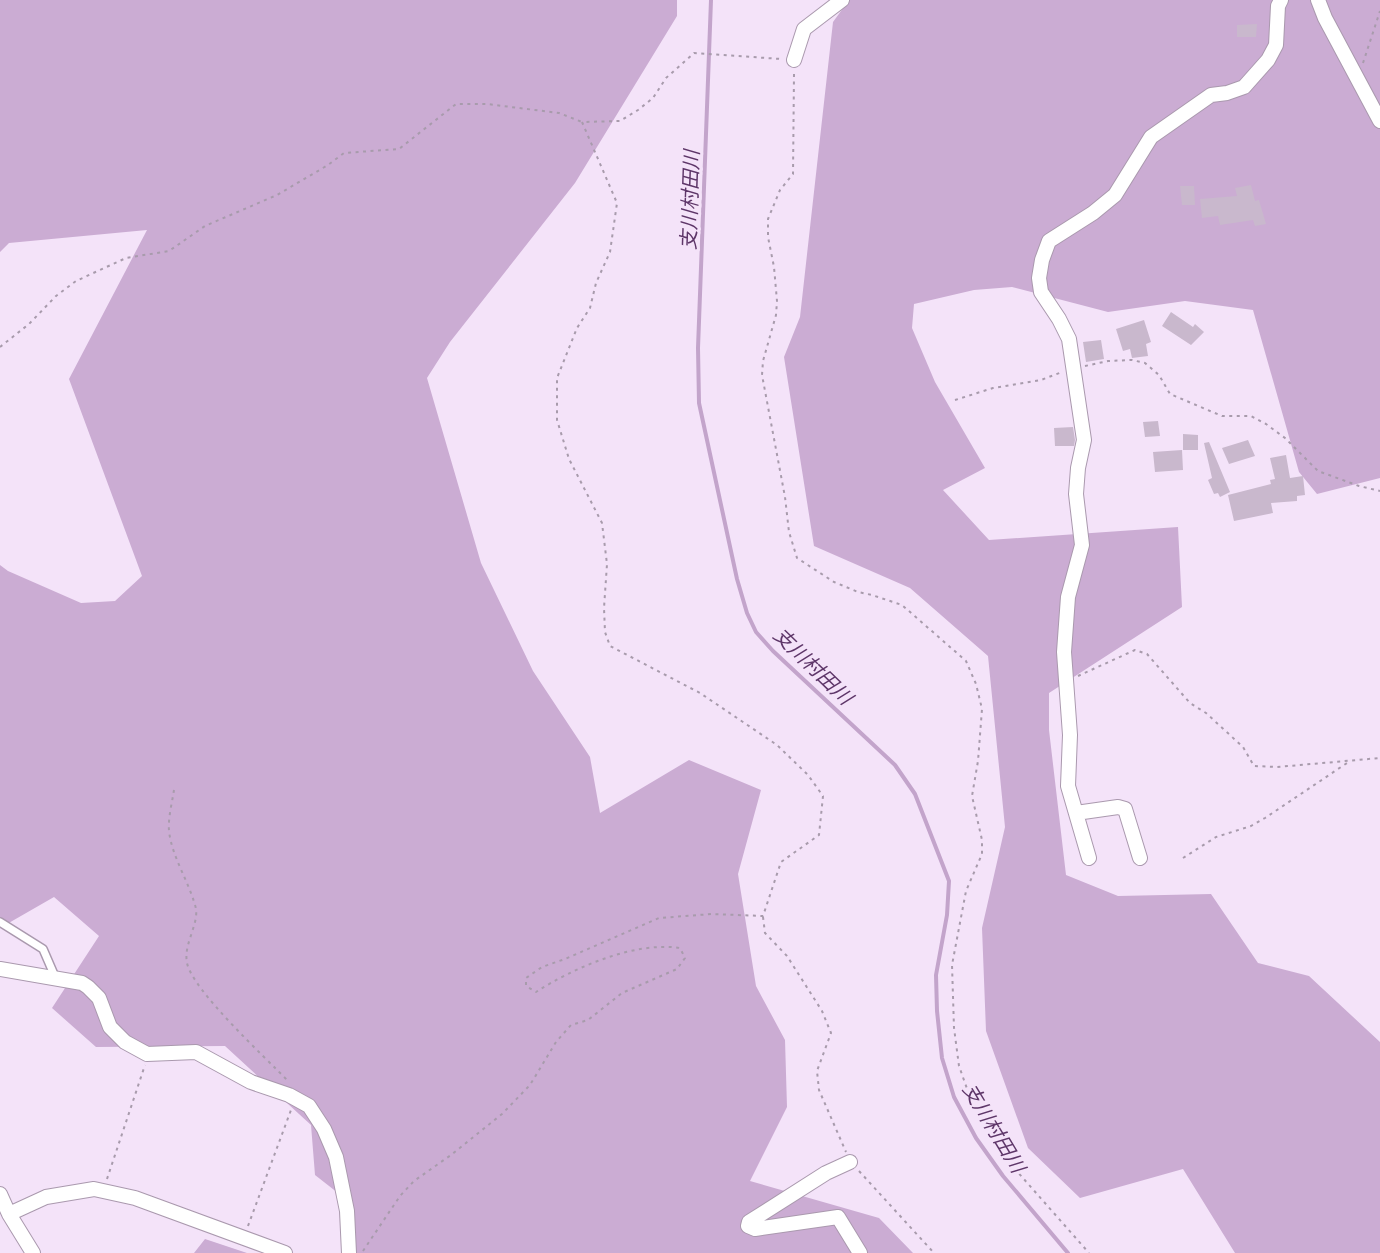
<svg xmlns="http://www.w3.org/2000/svg" width="1380" height="1253" viewBox="0 0 1380 1253" font-family="Helvetica,'Noto Sans JP',sans-serif">
<rect width="100%" height="100%" fill="#f4e3f9"/>
<path fill="#cbacd3" d="M0 0H677V16L575 183 450 342 427 378 481 563 533 671 590 757 600 813 689 760 761 790 738 874 756 986 785 1040 787 1107 750 1181 879 1218 913 1253H346L352 1204 315 1175 311 1125 225 1046 96 1047 52 1008 99 936 54 897 0 928V565L8 571 81 603 115 601 142 576 69 379 147 230 9 243 0 252Z
M849 0H1380V478L1317 494 1299 472 1253 310 1185 301 1108 312 1012 287 974 290 914 304 912 328 935 382 985 468 943 490 989 540 1178 527 1182 607 1049 693V730L1066 875 1118 896 1211 894 1258 963 1309 976 1380 1042V1253H1235L1183 1169 1080 1198 1028 1148 986 1031 982 928 1005 827 988 656 910 588 814 546 784 357 800 317 833 22Z
M205 1239 247 1253H194Z"/>
<g fill="none" stroke-linecap="round" stroke-linejoin="round">
<path stroke="#c3a4cb" stroke-width="4" d="M711 0 698 348 699 403 737 579 747 613 756 632 773 651 895 765 915 794 949 881 947 915 936 975 937 1011 942 1058 954 1097 976 1138 1003 1176 1068 1253"/>
</g>
<path fill="#c9b8cd" d="M1257 24 1256 37H1237V25Z
M1251 185 1255 201 1259 200 1266 224 1255 226 1253 220 1220 225 1218 216 1202 218 1200 199 1237 196 1235 188Z
M1180 186H1194L1195 205H1182Z
M1171 312 1193 327 1195 324 1204 332 1191 345 1162 326Z
M1144 320 1151 342 1146 344 1148 356 1132 358 1130 349 1123 351 1116 329Z
M1101 340 1104 359 1086 362 1083 342Z
M1158 421 1160 436 1145 437 1143 422Z
M1073 427 1075 440 1074 446H1055L1054 428Z
M1183 434 1198 435V450H1183Z
M1248 440 1255 456 1229 464 1222 448Z
M1209 442 1230 492 1220 497 1218 493 1214 494 1208 480 1212 478 1204 443Z
M1182 450 1183 470 1155 472 1153 452Z
M1286 455 1290 478 1303 476 1305 495 1297 496V501L1271 503 1273 513 1234 521 1228 495 1271 484 1270 480 1275 479 1270 458Z"/>
<g fill="none" stroke-linecap="round" stroke-linejoin="round">
<defs>
<path id="service" d="M0 922 43 949 56 979"/>
<path id="minor" d="M1318 0 1325 18 1380 121
M794 60 804 29 842 0
M1076 813 1118 807 1125 809 1140 858
M1089 858 1068 786 1070 735 1064 652 1068 597 1082 545 1076 494 1078 468 1084 440 1069 339 1059 319 1041 292 1039 278 1042 260 1049 241 1093 213 1115 195 1151 137 1211 95 1227 93 1244 87 1268 60 1276 45 1278 6 1281 0
M0 969 82 983 88 987 99 998 110 1027 125 1042 147 1054 196 1052 251 1082 289 1095 309 1106 324 1129 336 1157 347 1211 349 1253
M850 1162 826 1173 749 1222 748 1226 755 1229 838 1217 860 1253
M0 1194 9 1214 33 1253
M9 1214 46 1197 94 1189 135 1198 285 1253"/>
</defs>
<use href="#service" stroke="#aa99ae" stroke-width="10"/>
<use href="#minor" stroke="#aa99ae" stroke-width="16"/>
<path stroke="#a89bac" stroke-width="2" stroke-dasharray="3 4.5" stroke-linecap="butt" d="M1363 63 1380 11
M794 74 793 174 780 190 768 219V237L774 267 777 301 776 315 763 361 762 375 785 497 789 532 797 558 834 582 858 592 872 595 902 605 966 661 976 684 982 709 978 761 972 796 982 840V854L966 891 952 965 954 1028 959 1066 971 1100 991 1138 1015 1169 1089 1253
M0 347 29 324 56 296 76 281 126 258 169 251 205 226 277 195 328 165 344 153 399 149 456 104H487L559 113 582 122
M1085 366 1108 361 1132 360 1145 363 1159 375 1170 394 1222 416H1251L1266 424 1285 438 1318 471 1359 486 1380 491
M955 400 993 388 1041 380 1062 372
M1078 676 1135 650 1147 654 1190 703 1206 713 1243 747 1254 766 1277 767 1380 758
M174 790C172 803 168 818 169 831 172 857 188 880 195 905 201 922 183 943 187 963 193 991 265 1057 288 1081
M1183 858 1216 837 1251 826 1265 818 1347 763
M763 917 765 933 787 956 822 1011 831 1033 817 1071 819 1090 846 1152
M859 1171 934 1253
M107 1179 145 1065
M248 1226 291 1110
M363 1251 400 1196 414 1181 451 1155 502 1114 530 1085 556 1042 571 1025 588 1020 622 993 677 969 685 958 680 948C635 941 573 968 536 992L526 986V978L542 967 565 959 659 918 712 914 763 916 781 862 819 835 823 796 808 775 777 745 700 693 610 646 605 632 604 608 607 564 602 523 569 459 557 420V378L577 328 590 308 596 283 610 252 617 203 582 122 620 121 638 110 653 98 666 78 694 53 781 59"/>
<use href="#service" stroke="#fff" stroke-width="7"/>
<use href="#minor" stroke="#fff" stroke-width="14"/>
</g>
<g text-anchor="middle" dominant-baseline="central" stroke-width="6" stroke-linejoin="round" paint-order="stroke">
<g font-size="20" font-style="italic" fill="#5e3669" stroke="#f4e3f9">
<text transform="translate(690 200) rotate(-88)">支川村田川</text>
<text transform="translate(813 666) rotate(44)">支川村田川</text>
<text transform="translate(994 1128) rotate(59)">支川村田川</text>
</g>
</g>
</svg>
